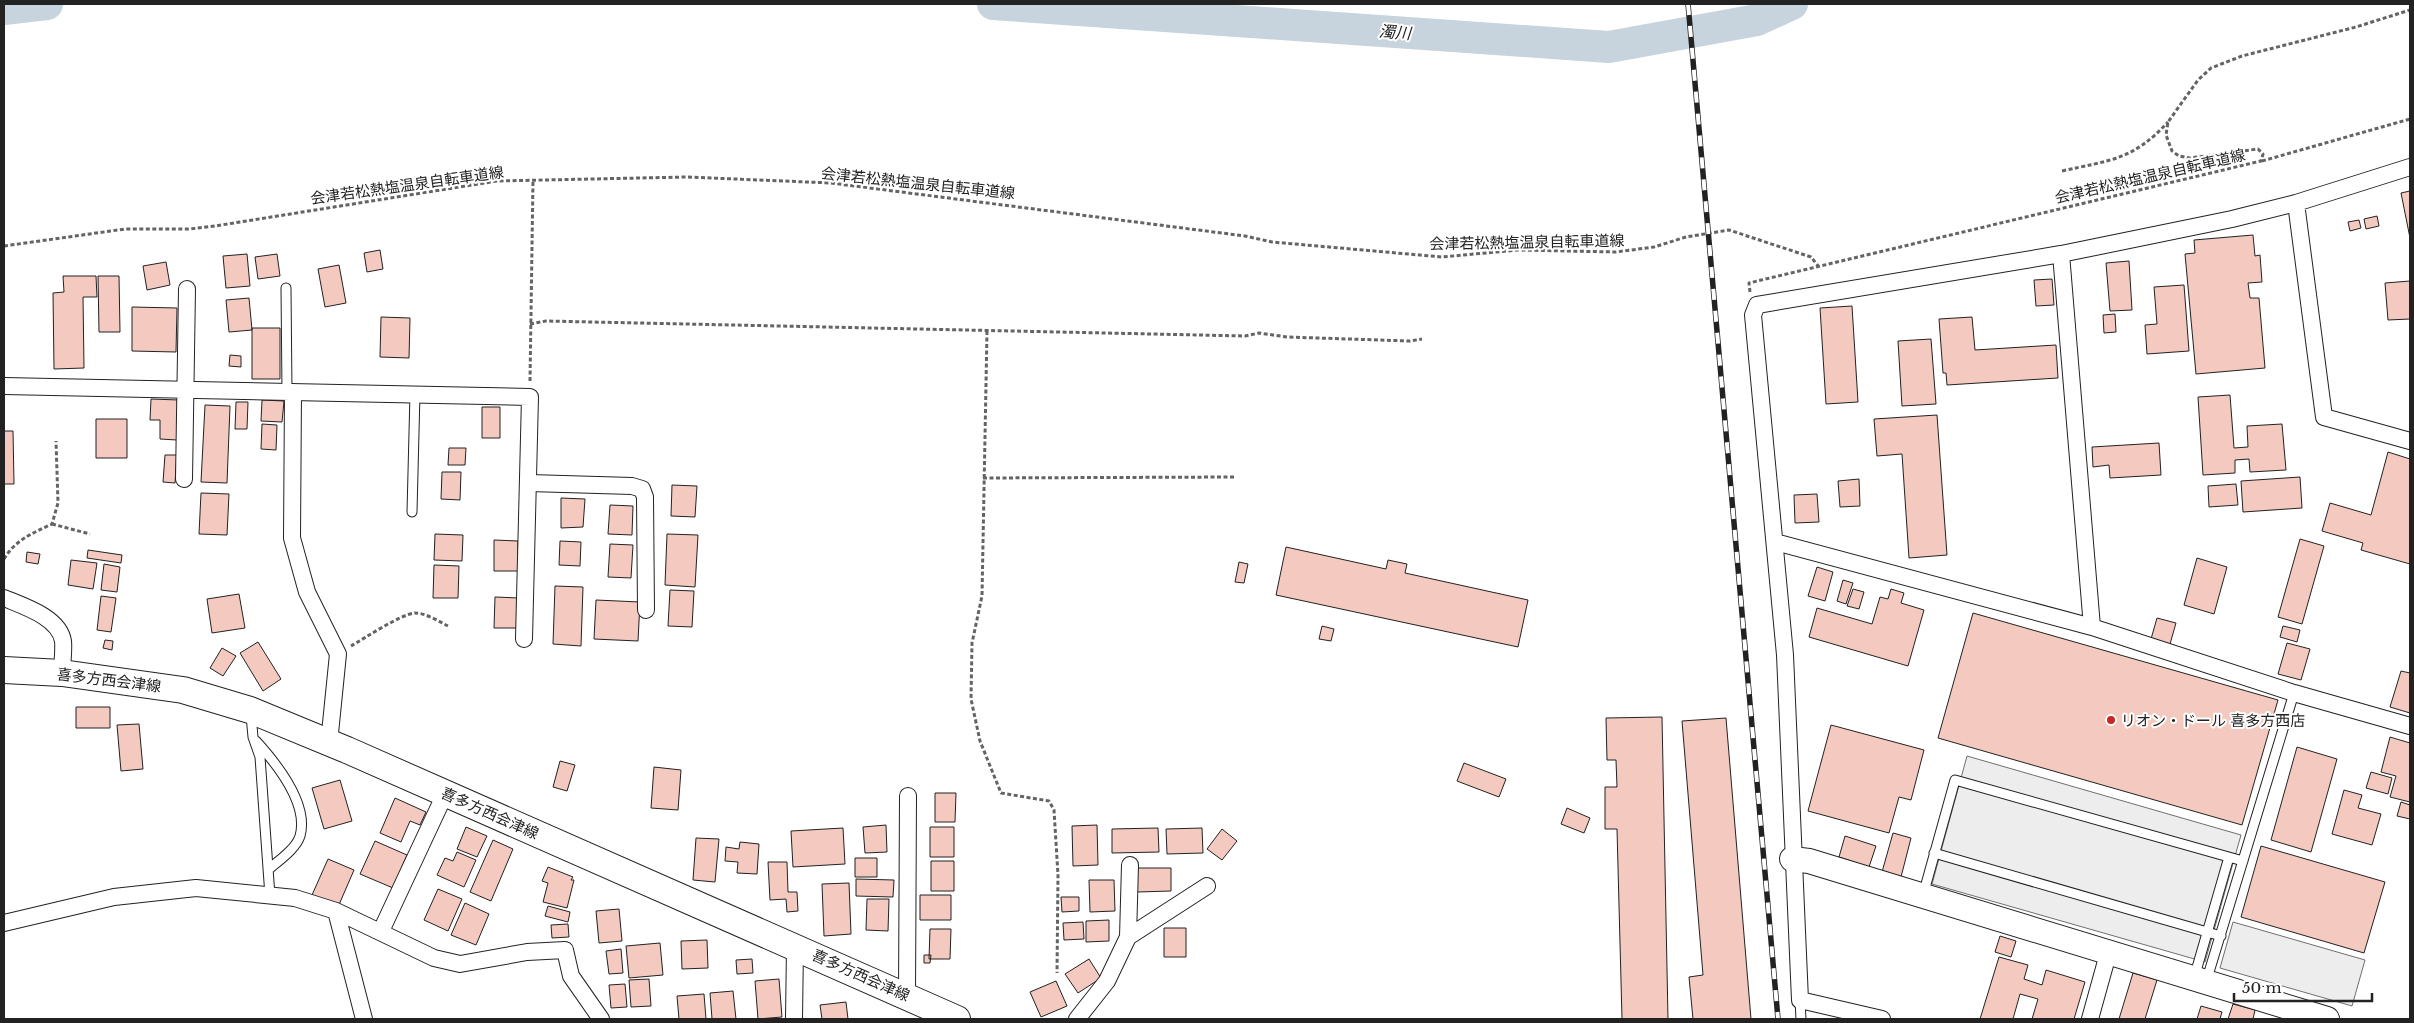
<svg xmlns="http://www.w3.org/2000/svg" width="2414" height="1023" viewBox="0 0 2414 1023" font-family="'Libre Baskerville','Noto Sans JP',serif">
<rect width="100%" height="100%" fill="#fff"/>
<path fill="#ededed" stroke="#6f6f6f" d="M1967 756 2241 835 2205 962 1932 884Z
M2233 922 2365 960 2352 1006 2220 968Z"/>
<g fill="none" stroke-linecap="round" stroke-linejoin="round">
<path stroke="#c7d3dd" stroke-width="32" d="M993 4 1609 47 1757 20 1792 4
M4 9 47 4"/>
</g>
<path fill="#f3c9c0" stroke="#222" d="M2410 191V238L2401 193Z
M2377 216 2379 226 2366 229 2364 219Z
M2359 220 2361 228 2350 231 2348 222Z
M2253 235 2255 256 2260 255 2262 282 2248 283 2250 298H2259L2265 368 2196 374 2185 254 2195 253 2194 240Z
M380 250 383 269 367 272 364 253Z
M247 254 250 286 226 288 223 256Z
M277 254 280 276 258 279 255 257Z
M2129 261 2132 310 2110 311 2106 263Z
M166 262 170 285 147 290 143 266Z
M339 265 346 303 325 307 318 269Z
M63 276H96L97 297H83L84 368 54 369 53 293 64 292Z
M98 276H119L120 332H99Z
M2052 279 2054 305 2036 306 2034 280Z
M2410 281V319L2388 320 2385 283Z
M2184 285 2189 351 2147 354 2145 325 2157 324 2154 287Z
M249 298 252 330 229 332 226 300Z
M1852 306 1858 402 1826 404 1820 308Z
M132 307 177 308 176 352 132 351Z
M2115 314 2116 332 2104 333 2103 315Z
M381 317 410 318 409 358 380 357Z
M1972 317 1975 350 2056 345 2058 378 1947 385 1946 373H1943L1939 319Z
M252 328H280V379H252Z
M1931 339 1936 404 1902 406 1898 341Z
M230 355 241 356V367L229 366Z
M2230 395 2234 448 2248 447 2247 426 2282 424 2286 470 2250 472 2249 459 2235 460V473L2203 475 2198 397Z
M151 399 179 400 177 440 160 439V420H150Z
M262 400 284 401 282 422 261 421Z
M236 402H248L247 429H235Z
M205 405 230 406 227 483 201 482Z
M482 407H500V438H482Z
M1937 415 1947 555 1909 558 1902 454 1877 456 1874 419Z
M96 419H127V458H96Z
M262 424 277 425 276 450 261 449Z
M4 431H13L14 484H4Z
M2159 443 2161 475 2110 478 2109 465 2093 467 2092 447Z
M449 448H466L465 465H448Z
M2388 452 2410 459V564L2361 550 2363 543 2322 531 2330 503 2371 515Z
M165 455H177L175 483 163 482Z
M442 472H461L460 500 441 499Z
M2300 477 2302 508 2243 512 2241 481Z
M1859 479 1860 506 1840 507 1838 481Z
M2236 484 2238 505 2209 507 2208 486Z
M672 485 697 486 695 517 671 516Z
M201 493 229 494 227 535 199 534Z
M1817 494 1819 522 1795 523 1794 495Z
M561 498 585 499 583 527 561 528Z
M610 505 633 506 632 535 608 534Z
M435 534 463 535 462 561 434 560Z
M667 534 698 535 695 587 665 585Z
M2300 539 2324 546 2302 624 2278 617Z
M494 540 518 541V571H494Z
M560 541 581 542 580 566 559 565Z
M610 544 633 545 631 578 608 577Z
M1286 547 1386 569 1388 560 1407 564 1405 573 1528 600 1518 647 1276 595Z
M88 550 122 555 121 563 87 558Z
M27 552 40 554 38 564 26 562Z
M2197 558 2227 567 2214 614 2184 605Z
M71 560 97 563 93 589 68 585Z
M1239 562 1248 564 1244 583 1235 582Z
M104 564 120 567 117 592 101 590Z
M434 565 459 566 458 598H433Z
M1817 567 1833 572 1825 601 1808 596Z
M1843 580 1853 583 1846 604 1837 601Z
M555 586 583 587 581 646 553 644Z
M1853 589 1864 592 1859 609 1847 606Z
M1891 589 1904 593 1901 603 1924 610 1908 666 1809 637 1817 608 1872 624 1880 597 1888 599Z
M670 590 694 591 692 627 668 626Z
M239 594 245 628 212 633 207 599Z
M101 596 116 598 111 632 97 630Z
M495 597 519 598 518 628H494Z
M596 600 640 602 638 641 594 639Z
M1973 613 2278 700 2242 825 1938 738Z
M2157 618 2176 623 2170 644 2151 639Z
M1322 626 1334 629 1331 641 1319 639Z
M2283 626 2300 630 2297 642 2280 637Z
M105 640 113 641 112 650 103 648Z
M258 642 281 679 263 691 240 653Z
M2287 643 2310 649 2301 680 2278 674Z
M222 648 236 656 223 676 210 668Z
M2401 671 2410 673V713L2390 707Z
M76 707H110V728H76Z
M1662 717 1668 1019H1622L1617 829H1605V787H1617L1616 760H1607L1606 718Z
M1726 718 1751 1019H1693L1689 977 1703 975 1682 721Z
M139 724 143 769 121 771 117 725Z
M1831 725 1924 750 1911 800 1899 797 1889 833 1808 811Z
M2390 737 2410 743V802L2390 797 2396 776 2381 772Z
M2297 747 2337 759 2311 852 2271 840Z
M560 761 575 765 567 791 553 787Z
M1464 763 1506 779 1499 797 1457 781Z
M654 767 681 770 678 810 651 808Z
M2371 772 2392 778 2388 794 2366 788Z
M340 780 352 821 324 829 312 788Z
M2344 790 2362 795 2358 808 2381 814 2372 845 2332 834Z
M935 793H956L955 822H935Z
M395 798 426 812 420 825 410 821 401 842 380 833Z
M2401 802 2410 805V819L2397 816Z
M1567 808 1590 818 1584 833 1561 824Z
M886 825 887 852 865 853 863 827Z
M1097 825 1098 865 1073 866 1072 826Z
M466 827 487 836 477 857 457 849Z
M930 827H954V857H930Z
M843 828 845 864 793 867 791 831Z
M1158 828 1159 852 1112 853V829Z
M1202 828 1203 853 1167 854 1166 829Z
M1222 829 1237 841 1222 860 1207 849Z
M1893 833 1911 838 1901 877 1882 872Z
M1845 836 1876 846 1869 867 1839 857Z
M696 838 719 839 715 882 693 880Z
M493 840 513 849 491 901 470 892Z
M375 841 407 855 393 888 360 874Z
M740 842 759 844 757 874 737 873 738 862 725 861 726 847 739 849Z
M2261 846 2385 882 2364 953 2241 917Z
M457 852 476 860 464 887 437 875 445 858 453 861Z
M855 858H877V877H855Z
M328 859 354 870 338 907 312 895Z
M931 861H954V891H931Z
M768 862H787L788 892H797L798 911 787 912 786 899 770 900Z
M548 867 573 877 571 880H574L567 908 543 902 548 883 542 881Z
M1136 868H1171V891L1137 892Z
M856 879 894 880 893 897 856 896Z
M1089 880H1114L1115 911 1090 912Z
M849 883 851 934 824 936 822 884Z
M438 889 462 899 448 931 424 920Z
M920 895H951V920H920Z
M1061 897H1079V911L1062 912Z
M867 899H889L888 931 866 930Z
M465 903 489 914 476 945 451 935Z
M548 906 570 912 568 922 545 916Z
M619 909 622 941 599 943 596 911Z
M1109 920V941L1086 942V921Z
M1083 922 1084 939 1064 940 1063 923Z
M568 924 569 937 552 938 551 925Z
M1164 928H1186V957H1164Z
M930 929H951L950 959H929Z
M2000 936 2016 941 2011 957 1995 952Z
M707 940 708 968 682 969 681 941Z
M660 943 663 975 629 978 626 946Z
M621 949 623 973 609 974 606 951Z
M924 955H931L930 963H924Z
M1999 957 2028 965 2024 979 2042 985 2046 970 2085 982 2074 1019H2032L2038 999 2020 994 2013 1019H1980Z
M752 959 753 973 737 974 736 960Z
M1089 959 1101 978 1078 993 1065 974Z
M2133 973 2157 980 2145 1019H2119Z
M649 979 651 1006 631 1007 629 980Z
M779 979 782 1017 758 1019 755 981Z
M1056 981 1067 1006 1041 1017 1030 992Z
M625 984 627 1007 611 1008 609 985Z
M733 991 736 1019H712L710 993Z
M704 994 706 1019H679L677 996Z
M846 1002 848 1019H822L820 1005Z
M2233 1004 2255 1010 2253 1019H2228Z
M2201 1006 2222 1012 2220 1019H2197Z"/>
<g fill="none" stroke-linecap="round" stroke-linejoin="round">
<defs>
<path id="lane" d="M286 288 287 392
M412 512 415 393
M251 715 253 737 260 757 270 896
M256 741C276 763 309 804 300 836 296 849 278 861 268 870
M1934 853 2221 936
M1923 895 1955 780 2243 861
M2194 978 2229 857
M2206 982 2294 693
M1800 1000 1801 1019"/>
<path id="street" d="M2296 203 2324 417 2410 441
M2061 254 2092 627
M4 386 530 397 524 639
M293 392 292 538 307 592 338 654 329 743
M184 479 187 289
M529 483 632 486 642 489 645 497 646 610
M1775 542 2092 627 2294 693 2410 726
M4 598C23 606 59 617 63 641 64 651 62 663 62 673
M336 911 364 1019
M4 923 114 897 196 888 295 898 336 911 434 958 460 964 527 952 565 950 571 976 601 1019
M381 931 445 794
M1128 937 1130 865
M907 995 908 796
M794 1019 795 946
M1077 1019 1107 981 1128 937 1207 886
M1882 1019 1800 1000 1785 655 1753 315 1757 305 2061 254 2232 219 2296 203 2410 167
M2090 1019 2108 954"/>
<path id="secondary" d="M1792 859 1809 861 2327 1019"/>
<path id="primary" d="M4 670 62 673 183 690 250 710 347 750 957 1019"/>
</defs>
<use href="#lane" stroke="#222" stroke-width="11"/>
<use href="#street" stroke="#222" stroke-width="18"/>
<use href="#secondary" stroke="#222" stroke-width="26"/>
<use href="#primary" stroke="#222" stroke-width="28"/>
<path stroke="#646464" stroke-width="3" stroke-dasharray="4 2.5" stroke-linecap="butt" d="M2262 161 2410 119
M2062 171C2111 160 2133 160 2168 122
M4 246 125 229H190L215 226 497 181 687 177 831 183 1245 236 1272 242 1442 257 1518 250 1616 252 1654 247 1686 237 1729 230 1811 257 1819 267
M1750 292 1749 283 2261 161 2263 154 2258 149 2190 158 2179 156 2172 151 2166 135 2168 122 2198 80 2211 68 2242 56 2356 27 2410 10
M530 324 546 321 1245 336 1259 333 1287 337 1410 341 1422 339
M987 331 982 596 972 643 971 699 980 741 1001 793 1049 801 1054 810 1058 875 1057 973
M530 381 533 180
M983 478 1235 477
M52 524 90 534
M4 559C15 540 33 533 52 524L58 503 56 441
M351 646C365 638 401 614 415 613 426 613 438 621 448 626"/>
<use href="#lane" stroke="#fff" stroke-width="9"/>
<use href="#street" stroke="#fff" stroke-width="16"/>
<use href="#secondary" stroke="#fff" stroke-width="24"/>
<use href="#primary" stroke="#fff" stroke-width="26"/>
<defs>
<path id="rail" d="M1688 4 1778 1019"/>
</defs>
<use href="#rail" stroke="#222" stroke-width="5.5"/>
<use href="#rail" stroke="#fff" stroke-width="4" stroke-dasharray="11" stroke-linecap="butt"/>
</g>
<circle fill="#c62828" stroke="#fff" stroke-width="2" cx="2111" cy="720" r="5"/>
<g text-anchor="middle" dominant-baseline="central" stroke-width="4" stroke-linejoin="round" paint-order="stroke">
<g font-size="15" fill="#222" stroke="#fff">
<text transform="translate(2150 176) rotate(-13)">会津若松熱塩温泉自転車道線</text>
<text transform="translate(918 183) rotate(6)">会津若松熱塩温泉自転車道線</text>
<text transform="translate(407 185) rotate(-8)">会津若松熱塩温泉自転車道線</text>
<text transform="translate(1527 242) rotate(-1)">会津若松熱塩温泉自転車道線</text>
<text transform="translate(109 680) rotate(7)">喜多方西会津線</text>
<text transform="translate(490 813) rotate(24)">喜多方西会津線</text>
<text transform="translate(861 975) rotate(24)">喜多方西会津線</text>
</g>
<g font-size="15" fill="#222" stroke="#fff" text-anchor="start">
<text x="2121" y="720">リオン・ドール 喜多方西店</text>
</g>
<g font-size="16" font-style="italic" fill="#222" stroke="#fff">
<text transform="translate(1395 32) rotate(4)">濁川</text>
</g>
</g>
<rect width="2414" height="1023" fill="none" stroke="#222222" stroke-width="10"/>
<path d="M2234 993v8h138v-8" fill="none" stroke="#222222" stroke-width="2.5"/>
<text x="2242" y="993" font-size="15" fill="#222222" stroke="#ffffff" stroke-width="4" paint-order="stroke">50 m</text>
</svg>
